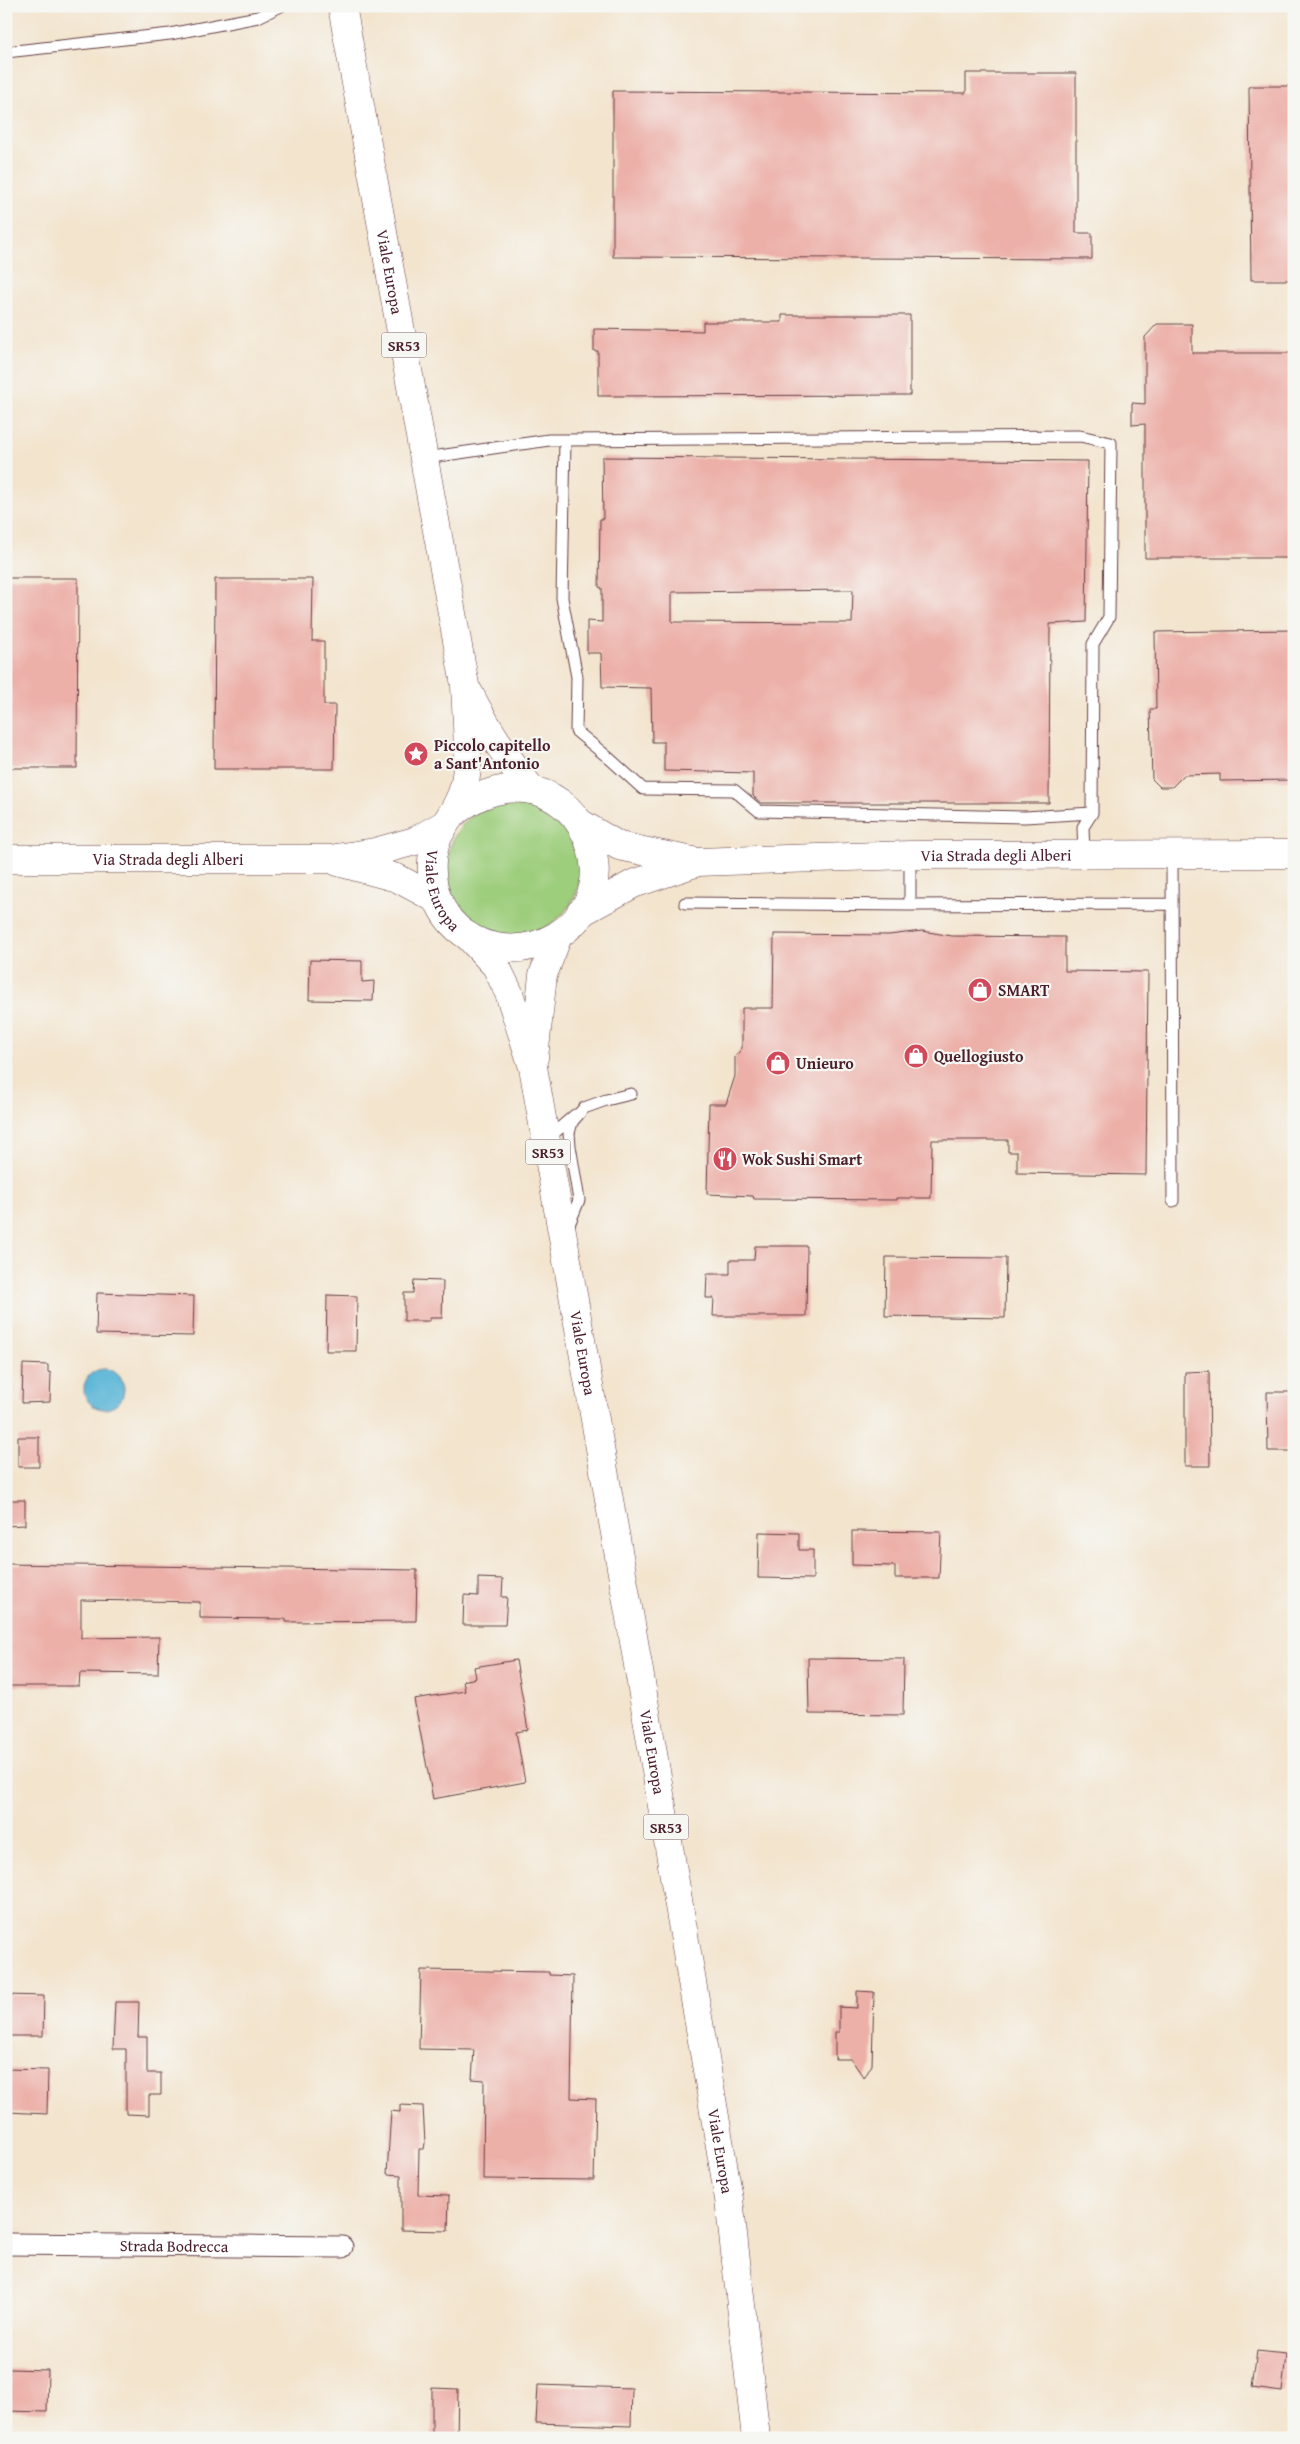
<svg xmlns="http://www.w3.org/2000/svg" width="1300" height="2444" viewBox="0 0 1300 2444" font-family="'Gentium Book Plus',serif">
<rect width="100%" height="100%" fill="#f6f6f2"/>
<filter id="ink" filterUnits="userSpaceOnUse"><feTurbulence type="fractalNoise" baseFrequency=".02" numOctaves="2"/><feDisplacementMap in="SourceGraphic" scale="10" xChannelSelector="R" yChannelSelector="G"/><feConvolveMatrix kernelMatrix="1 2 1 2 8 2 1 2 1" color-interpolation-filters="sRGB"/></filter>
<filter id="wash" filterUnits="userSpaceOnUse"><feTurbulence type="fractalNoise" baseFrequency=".0096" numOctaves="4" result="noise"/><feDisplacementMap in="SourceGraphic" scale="20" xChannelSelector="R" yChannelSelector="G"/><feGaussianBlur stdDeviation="1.12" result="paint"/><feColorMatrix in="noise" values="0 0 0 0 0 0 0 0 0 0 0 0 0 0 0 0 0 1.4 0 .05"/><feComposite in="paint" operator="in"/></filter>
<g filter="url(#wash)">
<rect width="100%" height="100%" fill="#f3e4ce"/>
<path fill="#9dce7c" stroke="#747654" d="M447 868a67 67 0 1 1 134 0a67 67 0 1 1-134 0Z"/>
<path fill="#5ab5d7" stroke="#526a81" d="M84 1389a20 20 0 1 1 40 0a20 20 0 1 1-40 0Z"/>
<g id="blocks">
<path fill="#ecb0a9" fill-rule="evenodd" d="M966 73H1076V233H1092V259L613 257V91L966 93Z
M1249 86H1294V280H1251Z
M782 315H910V395L598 396V351H594V329L703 331V322H782Z
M1157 324H1192V353H1294V558H1145V424L1132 425V403L1145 404V337Z
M602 457 1088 461 1086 622 1050 624 1049 803H761L753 796V773L664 771V742H652L651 688 602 687 601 653H587V621L602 622V588L599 587 600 519H603ZM853 590 852 623 672 622V592Z
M6 578H78L77 768H6Z
M215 579H313L312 641H324V705H335L334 769H214Z
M1294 630V780L1220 781V774L1184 775 1172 787H1160L1152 779 1150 709H1156L1155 632Z
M922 931 952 936 1065 937V971L1148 972 1146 1175 1017 1173V1152H1008V1140H932L931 1198H897V1200L754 1199 753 1196 707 1194 709 1104H726L735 1076V1057L742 1048V1008H773L774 934 889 935Z
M310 960 362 961V982L374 981 373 1001 309 1000Z
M755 1246H807L806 1316H713L714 1298H706L707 1274H730V1260H754Z
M886 1257 1006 1258 1005 1318 885 1316Z
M414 1280 443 1281 442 1318H430V1321H404V1293H413Z
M97 1293 194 1296 193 1336 96 1334Z
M327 1295 357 1296 356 1351H326Z
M23 1364 48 1365V1372L51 1373 50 1402 22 1403Z
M1209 1371 1210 1466H1185V1372Z
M1267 1392H1294V1451H1268Z
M18 1437H39V1467H18Z
M6 1500H25V1525L6 1526Z
M852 1531 941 1532 939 1578H895V1566L852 1565Z
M759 1532 799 1533V1550H813V1579L758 1578Z
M6 1564 417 1570 416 1621 286 1622V1619L200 1618V1602L81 1600V1638L159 1637 158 1674 80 1673 79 1686H6Z
M478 1578 503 1579 502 1597H507L505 1625H463L464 1595 478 1596Z
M808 1658 904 1659 903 1715 809 1714Z
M516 1660 528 1730 516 1732 525 1782 433 1799 414 1699 465 1691 463 1681 476 1678 474 1667Z
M421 1970 549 1972V1975L573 1976 571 2098 596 2099 594 2180 483 2179 484 2080 472 2079 474 2050 419 2049Z
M857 1991 874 1992 872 2065 864 2078 851 2059H835V2032H839V2007L857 2008Z
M6 1995 44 1996 43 2036H6Z
M115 2002H139L138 2037H147V2073H161V2095H149V2115L126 2114V2049H113Z
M6 2069 48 2070 47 2114 8 2112 10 2088H6Z
M400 2105 423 2106 425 2143 424 2149H419L418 2195 449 2196 448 2231 401 2230V2175L387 2174 391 2111 400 2112Z
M1257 2351 1286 2354 1282 2392 1252 2388Z
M9 2369 48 2370 47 2412 6 2411Z
M538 2385 632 2388 631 2426 536 2423Z
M432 2388 458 2389 457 2438H432Z"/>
</g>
</g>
<g filter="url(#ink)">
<use href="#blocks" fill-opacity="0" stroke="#633d43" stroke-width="1"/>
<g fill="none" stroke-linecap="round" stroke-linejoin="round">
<defs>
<path id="lane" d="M6 52 170 34 258 17 281 6
M425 458 549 440H565
M1084 854 1083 827 1092 813 1093 644 1109 617 1111 443 1080 436 565 440 562 598 577 677 576 731 610 759 643 789 734 790 759 811 1025 817 1092 813
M910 855V905
M1172 855 1173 1201
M685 903 910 905 1172 904
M547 1139 575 1115
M568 1227 579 1200 570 1146 569 1133 572 1122 584 1108 606 1100 631 1094"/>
<g id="street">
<path id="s1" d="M6 2244 342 2247"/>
</g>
<g id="secondary">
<path id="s2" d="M580 823 619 846 697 862 910 855 1294 854"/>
<path id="s3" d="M6 859H330L375 852 415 841 445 824"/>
<path d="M338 862 397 878 438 900"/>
<path d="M580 913 633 884 695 863"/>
</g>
<g id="primary">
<path id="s4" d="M342 6 465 685C466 715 471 758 464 787 458 809 447 818 438 837 425 867 433 906 457 928 517 980 615 925 591 848 571 784 505 771 455 812"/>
<path d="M469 693C487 729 507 759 532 790"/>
<path id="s5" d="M468 936 496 966 509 993 533 1067 632 1630 729 2199 756 2438"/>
<path d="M534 1058 543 975 558 936"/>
</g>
</defs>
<use href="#lane" stroke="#633d43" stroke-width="13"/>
<use href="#street" stroke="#633d43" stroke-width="23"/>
<use href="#secondary" stroke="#633d43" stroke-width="29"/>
<use href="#primary" stroke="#633d43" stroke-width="29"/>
<use href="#lane" stroke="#fff" stroke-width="11"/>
<use href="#street" stroke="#fff" stroke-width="21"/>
<use href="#secondary" stroke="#fff" stroke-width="28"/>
<use href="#primary" stroke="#fff" stroke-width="28"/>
</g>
</g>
<defs>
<symbol id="sight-disc" viewBox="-11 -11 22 22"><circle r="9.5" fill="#d1495b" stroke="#f6f6f2"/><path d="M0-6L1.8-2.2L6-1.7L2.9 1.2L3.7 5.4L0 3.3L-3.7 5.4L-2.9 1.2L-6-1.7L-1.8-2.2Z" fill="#fff"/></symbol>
<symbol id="shop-disc" viewBox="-11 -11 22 22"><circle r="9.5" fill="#d1495b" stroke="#f6f6f2"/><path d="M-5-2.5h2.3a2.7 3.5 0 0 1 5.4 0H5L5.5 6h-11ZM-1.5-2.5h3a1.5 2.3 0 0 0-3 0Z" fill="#fff"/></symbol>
<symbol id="restaurant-disc" viewBox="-11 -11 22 22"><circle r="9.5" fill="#d1495b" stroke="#f6f6f2"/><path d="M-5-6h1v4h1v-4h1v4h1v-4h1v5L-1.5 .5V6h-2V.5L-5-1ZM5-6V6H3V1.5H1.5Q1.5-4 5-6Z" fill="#fff"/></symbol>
</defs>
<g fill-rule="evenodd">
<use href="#sight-disc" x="402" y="740" width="28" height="28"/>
<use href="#shop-disc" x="966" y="976" width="28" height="28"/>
<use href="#shop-disc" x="902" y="1042" width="28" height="28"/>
<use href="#shop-disc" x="764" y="1049" width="28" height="28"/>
<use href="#restaurant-disc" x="711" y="1145" width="28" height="28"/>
</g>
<g text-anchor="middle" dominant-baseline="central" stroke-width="4.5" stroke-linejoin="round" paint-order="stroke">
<g fill="#f6f6f2" stroke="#7e6067" stroke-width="1">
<rect x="381.5" y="332.5" width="45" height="25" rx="4"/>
<rect x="525.5" y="1139.5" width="45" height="25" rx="4"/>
<rect x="643.5" y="1814.5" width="45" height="25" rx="4"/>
</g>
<g font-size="15" font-weight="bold" fill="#4a1f2b">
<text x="404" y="345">SR53</text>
<text x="548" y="1152">SR53</text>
<text x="666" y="1827">SR53</text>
</g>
<g font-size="16" fill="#4a1f2b" stroke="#f6f6f2">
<text stroke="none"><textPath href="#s4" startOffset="270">Viale Europa</textPath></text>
<text stroke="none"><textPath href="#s2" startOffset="424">Via Strada degli Alberi</textPath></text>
<text stroke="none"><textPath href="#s3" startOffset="162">Via Strada degli Alberi</textPath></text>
<text stroke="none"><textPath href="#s4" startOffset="905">Viale Europa</textPath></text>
<text stroke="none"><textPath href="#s5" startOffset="439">Viale Europa</textPath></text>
<text stroke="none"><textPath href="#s5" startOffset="844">Viale Europa</textPath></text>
<text stroke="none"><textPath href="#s5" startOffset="1249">Viale Europa</textPath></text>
<text stroke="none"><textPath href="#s1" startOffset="168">Strada Bodrecca</textPath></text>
</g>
<g font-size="16" font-weight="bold" fill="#4a1f2b" stroke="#f6f6f2" text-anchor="start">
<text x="434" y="745">Piccolo capitello<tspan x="434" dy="18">a Sant'Antonio</tspan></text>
<text x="998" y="990">SMART</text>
<text x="934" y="1056">Quellogiusto</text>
<text x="796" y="1063">Unieuro</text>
<text x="742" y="1159">Wok Sushi Smart</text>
</g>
</g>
<rect width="1300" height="2444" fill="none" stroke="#f6f6f2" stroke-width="25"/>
</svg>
